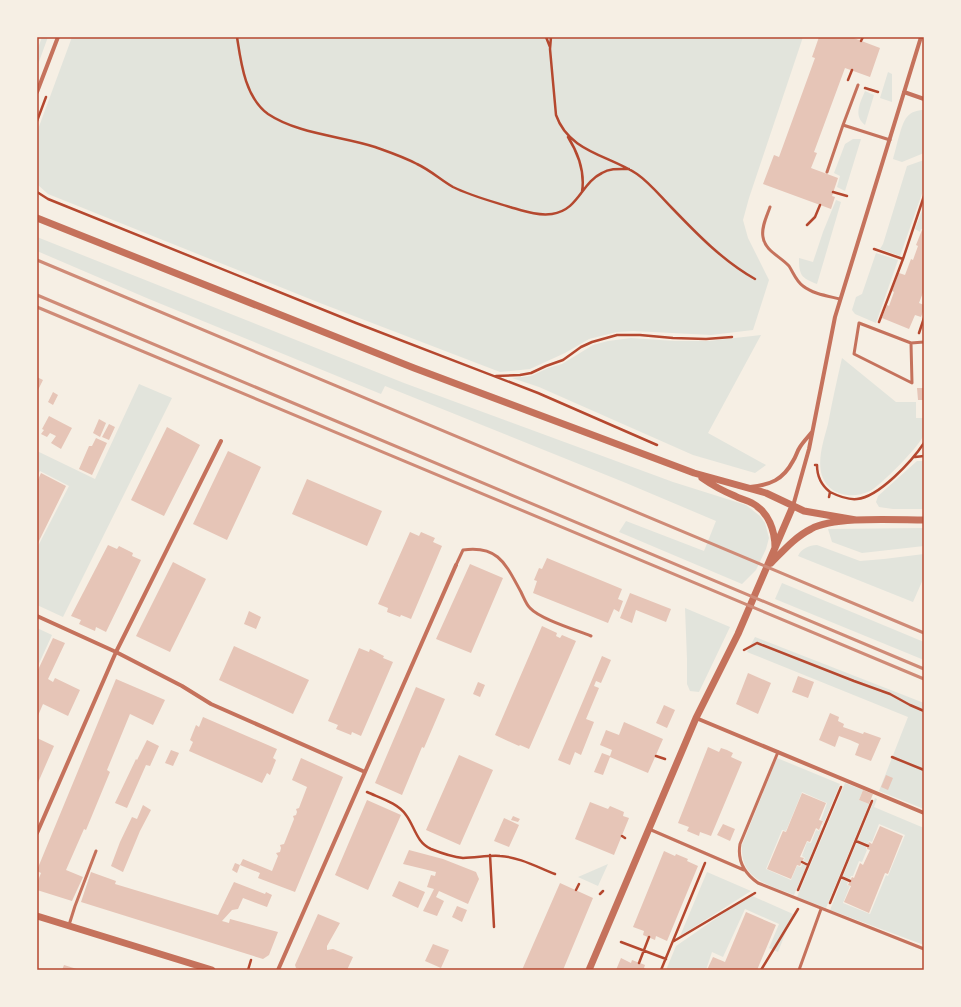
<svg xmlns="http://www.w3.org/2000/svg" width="961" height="1007" viewBox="0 0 961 1007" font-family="'PT Sans',sans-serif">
<rect width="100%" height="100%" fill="#f6efe4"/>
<path fill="#e2e4dc" d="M42 37H48L37 67V51Z
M72 37H803L749 198 743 220 748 238 769 280 753 330 711 335 633 331 617 332 589 339 565 353 530 369 500 372 320 303 48 194 37 184V132Z
M888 72 892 74V102L880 98Z
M865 91 874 95 865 125C853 116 860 103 865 91Z
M924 110V153L902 162 893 159C896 150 901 123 907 117 911 112 917 110 924 110Z
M853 139H861L845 191 837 187 840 176 834 173 845 144Z
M924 160V188L900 256 880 249 883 244 907 166Z
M836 200 841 202 817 284C801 278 799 275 799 258L813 262 823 232Z
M924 205V230L921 229 920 232 915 229Z
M37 237 404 383 673 482 746 505 760 516 765 523 769 538 766 549 756 570 742 584 619 532 626 521 704 551 716 521 626 483 385 386 381 394 149 299 37 251Z
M876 253 898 260 876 323 855 314 852 310 856 297 862 294Z
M761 335 708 433 766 465 755 473 693 455 539 387 512 378 531 376 548 368 562 364 593 345 608 341 631 338 675 341H709Z
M842 358 896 402H916V418H924C924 423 925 429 924 434 922 444 880 486 870 491 851 500 826 495 821 472 818 457 824 439 828 424 832 402 837 380 842 358Z
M139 384 172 398 63 617 37 605V548L69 486 40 471 37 476V451L95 479Z
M917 461H924V509H893L879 507 876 502 878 496Z
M924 528V546L862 553 832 542 828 529Z
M817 545 860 561 884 559 924 554V577L913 602 798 556C801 549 809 545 817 545Z
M782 583 924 642V660L775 599Z
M685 608 730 627 699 692 690 691 687 684V659Z
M37 628 52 635 37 668Z
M755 637 924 703V809L879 791 908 717 747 652Z
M777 758 840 784 823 825H822L824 821 821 820 827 803 802 792 786 831 782 830 766 869 791 880 797 866 801 867 802 864 807 865 794 895C767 884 740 880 742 845Z
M845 783 863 790 859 800 869 804 826 908 797 897Z
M875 798 877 799 874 807 924 828V929L922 933 924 934V945L830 910 842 879 848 882 847 885 850 886 843 903 870 914 886 875 888 876 905 835 879 824 872 842 869 841 868 844 858 840Z
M821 827 822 828 808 863 803 861 805 858 802 856 807 842 811 843 816 830 819 831Z
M857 842 866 846V849L867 850 862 862 859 861 853 876H851L850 879 843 876Z
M608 864 598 886 578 877Z
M707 872 751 891 680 936Z
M750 895 793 914 778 952 769 948 779 924 745 909 723 957 712 952 706 970H666L676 946Z"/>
<path fill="#e6c5b7" d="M819 37H851L880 48 870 77 845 68 814 152 817 153 811 168 838 178 832 196 835 197 831 209 763 184 774 155 779 157 815 58 812 57Z
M922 230 924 231V290L919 303 924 305V309L921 317 915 315 909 329 882 318 887 305 889 306 894 292 892 291 899 273 905 275 911 259 913 260 918 246 916 245Z
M37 377 43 380 37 392Z
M917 388H924V400H918Z
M53 392 58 395 53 405 48 402Z
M49 416 72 428 61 449 51 443 56 436 50 433 47 437 41 434 44 430 42 429Z
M99 419 106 423 100 437 93 433Z
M109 424 115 427 109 440 102 437Z
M167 427 200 445 164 516 131 500Z
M96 438 107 443 92 475 79 469 89 446H92Z
M228 451 261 467 227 540 193 524Z
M41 473 66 486 37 545V482Z
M307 479 382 511 367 546 292 514Z
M410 532 419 536 421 532 435 538 433 542 442 546 411 619 401 615 400 617 387 612 388 608 378 604Z
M108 545 117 549 119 546 133 553 132 556 141 560 106 632 96 627 95 631 79 624 81 620 71 616Z
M547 558 622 589 618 599 623 601 619 612 614 609 608 623 533 593 537 581 534 580 539 568 542 569Z
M173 562 206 579 170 652 136 636Z
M470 564 503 578 471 653 436 639Z
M630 593 671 609 666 622 636 610 632 623 620 618Z
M249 611 261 617 256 629 244 624Z
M542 626 557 633 556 636 560 638 562 635 576 641 529 749 520 745 519 746 495 735Z
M53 638 65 643 48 679 53 682 55 678 80 690 68 716 43 704 37 718V672Z
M234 646 309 680 293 714 219 680Z
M359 648 369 652 370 649 384 656 383 658 393 662 361 736 352 732 351 735 336 729 338 725 328 721Z
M602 656 611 660 601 683 596 681 594 686 599 688 586 719 594 722 581 755 575 752 570 765 558 760Z
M748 673 771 683 758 714 736 704Z
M798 676 814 682 808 698 792 692Z
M116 679 165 700 153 725 130 714 107 770 110 772 86 830 84 829 66 870 83 877 72 901 37 890V883L41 873 37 871V870Z
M478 682 485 685 480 697 473 694Z
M416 687 445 699 424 748 422 747 402 795 375 783Z
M664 705 675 710 667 728 656 723Z
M830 713 839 717 838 721 844 724 843 727 863 734 864 732 881 738 871 761 855 755 859 744 850 740 839 736 835 747 819 740Z
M203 717 277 749 273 758 276 760 270 775 267 773 262 783 189 751 193 742 190 740 196 725 199 727Z
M624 722 663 739 648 773 610 757 603 775 594 772 602 753 610 756 612 750 600 745 606 730 619 735Z
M37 738 54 746 37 785Z
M147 740 159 746 150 766 146 765 127 808 115 803 136 759 137 760Z
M708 747 719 752 721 748 727 750 733 753 731 757 742 762 711 836 700 832 699 836 687 831 689 827 678 823Z
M171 750 179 753 173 766 165 763Z
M459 755 493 770 460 845 426 830Z
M301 758 343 777 295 892 258 878 260 873 240 865 243 859 272 871 278 856 276 853 280 852 281 848 280 845 284 844 294 819 293 816 296 815 297 812 296 809 299 808 307 787 292 780Z
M886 775 893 778 888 790 881 787Z
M863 790 873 794 869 804 859 800Z
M802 793 826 803 819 820 823 821 819 830 816 828 810 842 807 841 800 857 804 858 800 866 797 865 791 879 767 869 783 831 786 832Z
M367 800 401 815 368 890 335 875Z
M590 802 608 809 610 806 624 812 623 816 629 818 614 855 575 839Z
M143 805 151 810 140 831 123 872 111 866 120 842 132 817 137 819Z
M513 816 520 819 518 822 511 820Z
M504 818 519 825 509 847 494 841Z
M723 824 735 829 730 841 717 835Z
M880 826 903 836 888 874 885 873 869 913 844 902 851 886 848 885 852 877 854 878 860 863 863 865 870 850 867 849 869 842 872 844Z
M409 850 443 859 476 872 479 879 468 904 439 891 436 897 444 901 437 916 423 911 434 889 427 887 431 875 435 876 436 872 403 864Z
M664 851 675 856 676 854 688 859 687 861 698 866 667 941 656 936 655 940 643 935 644 931 633 927Z
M235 863 240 865 237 873 232 870Z
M91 872 116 881 115 884 218 915 234 882 265 894 266 892 272 895 267 907 243 898 238 909 232 910 222 921 229 923 230 919 278 932 269 955 263 959 81 902Z
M399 881 425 892 418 908 392 896Z
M560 883 593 898 563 970H522Z
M457 906 467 910 462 922 452 917Z
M746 912 776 925 757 970H707L713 957 725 962Z
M318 914 340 923 327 946V950L333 949 353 957 347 970H303L296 968 295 965Z
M433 944 449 950 441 968 425 961Z
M621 958 631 963 632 960 645 965 644 968 649 970H616Z
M64 965 80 970H62Z"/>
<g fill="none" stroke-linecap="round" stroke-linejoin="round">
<path stroke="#b5482f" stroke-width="2.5" d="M237 37C241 63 245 97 268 114 298 134 341 136 375 147 389 152 404 157 417 164 430 170 441 180 453 187 471 196 491 201 510 207 524 211 538 216 552 214 579 210 581 183 602 173 610 168 620 169 629 169
M546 37 550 47
M551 37 550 49 556 115C569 152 608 155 637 174 650 183 661 197 672 208 697 234 723 261 755 279
M861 41 863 37
M848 80 852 70
M865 88 878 92
M37 121 46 97
M568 137C578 153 585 173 582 192
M37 192 48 199 356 323 538 393 657 445
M833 192 847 196
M807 225 815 217 820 205
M874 249 903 259
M879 322 903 259 924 196
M919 333 924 318
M496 376 520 375 531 373 546 366 563 360 581 347 592 342 617 335H640L673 338 706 339 732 337
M915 457 924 456
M815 465H817C817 477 821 485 830 492L829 497
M830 492C838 496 848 500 857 499 879 497 912 461 924 443
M744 650 757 643 854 681 890 694 910 705 924 711
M656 756 665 759
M892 757 924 770
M367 792C380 798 398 803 406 815 415 827 416 842 431 849 441 853 452 857 463 858 476 858 488 855 500 856 519 857 537 867 555 874
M622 836 625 838
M856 841 868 846
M490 855 494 927
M802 862 808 865
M841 877 850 881
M576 890 579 884
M798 890 841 787
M600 894 603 891
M830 903 872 801
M674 941 755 893
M621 942 666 959
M639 963 649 937
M248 970 251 960
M661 970 705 863
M761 970 798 909"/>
<path stroke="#c5725c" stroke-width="3" d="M843 125 858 85
M827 172 843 125 890 140
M770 207C767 216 761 227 763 237 765 251 780 256 789 266 793 272 796 281 803 286 813 294 828 296 840 299
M911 343 912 383 854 354 859 323 911 343 924 342
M456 565 463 550C499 545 506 565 521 592 524 598 526 604 530 608 540 619 576 630 591 636
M778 752 740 844C737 861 744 873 758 883L924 949
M649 829 744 870
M69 925 75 906 96 851
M799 970 821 909"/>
<path stroke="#c5725c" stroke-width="4" d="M37 92 58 37
M904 92 924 99
M750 487C770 485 783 480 793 461 796 457 797 451 800 447 803 442 808 437 812 432
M793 506 809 449 835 317 921 37
M37 616 116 652 182 686 211 704 365 772
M696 718 924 813
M37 833 116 652 221 441
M278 970 456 565"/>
<path stroke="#c5725c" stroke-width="7" d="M37 218 414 368 694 473 766 493 804 511 856 520
M702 478C712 485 723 491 735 496 740 499 747 500 752 503 769 512 775 531 775 548
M771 563C783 551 795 537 811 529 834 516 896 520 924 520
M37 916 212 970
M589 970 696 718 738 634 793 506"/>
<path stroke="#cf8b77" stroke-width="3" d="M37 260 924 633
M37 295 924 669
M37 307 924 679"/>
</g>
<rect width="961" height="1007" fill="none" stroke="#f6efe4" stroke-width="76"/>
<rect x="38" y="38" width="885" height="931" fill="none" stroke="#b5482f" stroke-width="1.5"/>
</svg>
